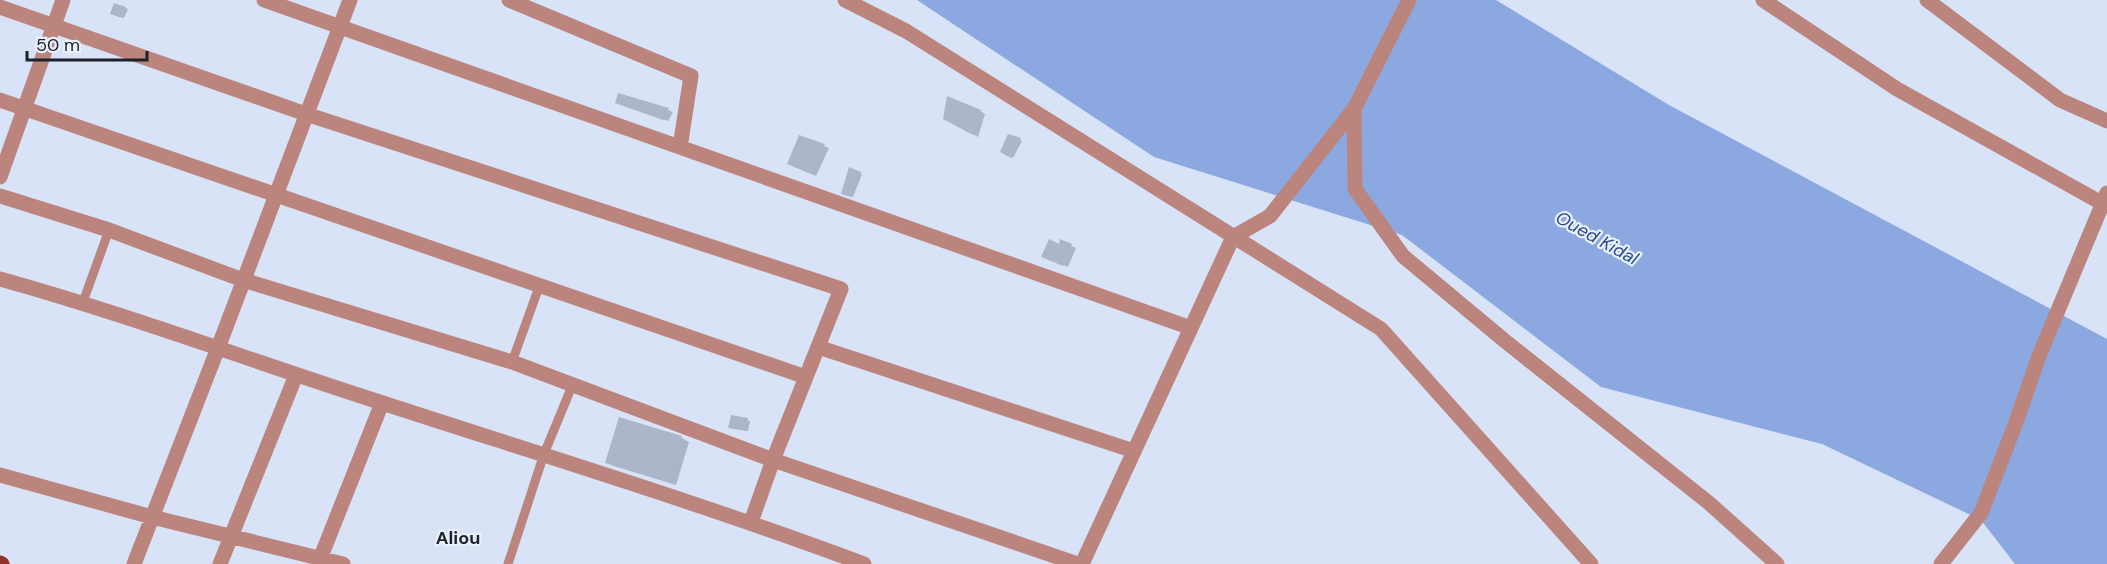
<svg xmlns="http://www.w3.org/2000/svg" width="2107" height="564" viewBox="0 0 2107 564" font-family="'DM Sans',sans-serif">
<rect width="100%" height="100%" fill="#d8e3f8"/>
<path fill="#8ba8e1" d="M917 0H1496L1669 105 2107 339V564H2015L1981 520 1822 444 1601 387 1402 235 1154 157Z"/>
<path fill="#0003" d="M115 4 128 9 124 18 114 14Z
M619 95 668 110 673 112 668 121 621 105 616 102Z
M980 111 985 114 978 137 945 119Z
M1009 136 1022 141 1013 158 1002 152Z
M824 146 829 148 816 176 793 166Z
M850 169 862 174 853 197 844 194Z
M1061 241 1076 248 1068 267 1047 259 1059 246Z
M732 417 750 421 748 431 732 428Z
M620 419 682 438 689 442 676 485 614 466 607 462Z"/>
<path fill="#abb6ca" d="M114 3 126 7 122 18 110 14Z
M618 93 669 108 663 120 615 103Z
M947 96 981 110 973 135 943 119Z
M1008 134 1021 138 1011 158 1000 152Z
M799 135 825 144 811 174 787 164Z
M849 167 861 172 851 197 841 194Z
M1049 239 1059 244 1060 239 1072 244 1063 266 1041 257Z
M731 415 748 418 746 431 728 428Z
M619 417 682 436 668 482 605 463Z"/>
<g fill="none" stroke-linecap="round" stroke-linejoin="round">
<path stroke="#bb857e" stroke-width="9" d="M83 302 109 230
M512 362 539 287
M508 564 544 454 572 386"/>
<path stroke="#bb857e" stroke-width="15" d="M264 0 1191 328
M509 0 691 76 680 147
M845 0 906 31 1381 329 1591 564
M1763 0 1897 89 2107 206
M1927 0 2060 100 2107 121
M0 7 306 114 841 289 773 460 751 522
M0 100 806 377
M1354 109 1355 189 1403 256 1505 341 1709 503 1777 564
M0 177 63 0
M0 196 109 230 243 280 512 362 773 460 1078 564
M0 279C122 313 241 357 361 396 529 451 698 502 864 564
M818 347 1134 451
M0 475 152 517 343 564
M134 564 218 348 350 0
M220 564 296 375
M318 564 382 403
M1082 564 1233 237 1270 216 1354 109 1409 0
M1941 564 1981 513 2015 425 2039 356 2107 193"/>
<path stroke="#8e322b" stroke-width="15" d="M0 563 2 564"/>
</g>
<g text-anchor="middle" dominant-baseline="central" stroke-width="4.5" stroke-linejoin="round" paint-order="stroke">
<g font-size="18" font-style="italic" fill="#2a4a8e" stroke="#e9f0fd">
<text transform="translate(1597 238) rotate(29)">Oued Kidal</text>
</g>
<g font-size="18" font-weight="bold" fill="#1d2129" stroke="#e9f0fd">
<text x="458" y="538">Aliou</text>
</g>
</g>
<path d="M27 51v9h120v-9" fill="none" stroke="#1d2129" stroke-width="3"/>
<text x="36" y="51" font-size="18" fill="#1d2129" stroke="#e9f0fd" stroke-width="4.5" paint-order="stroke">50 m</text>
</svg>
